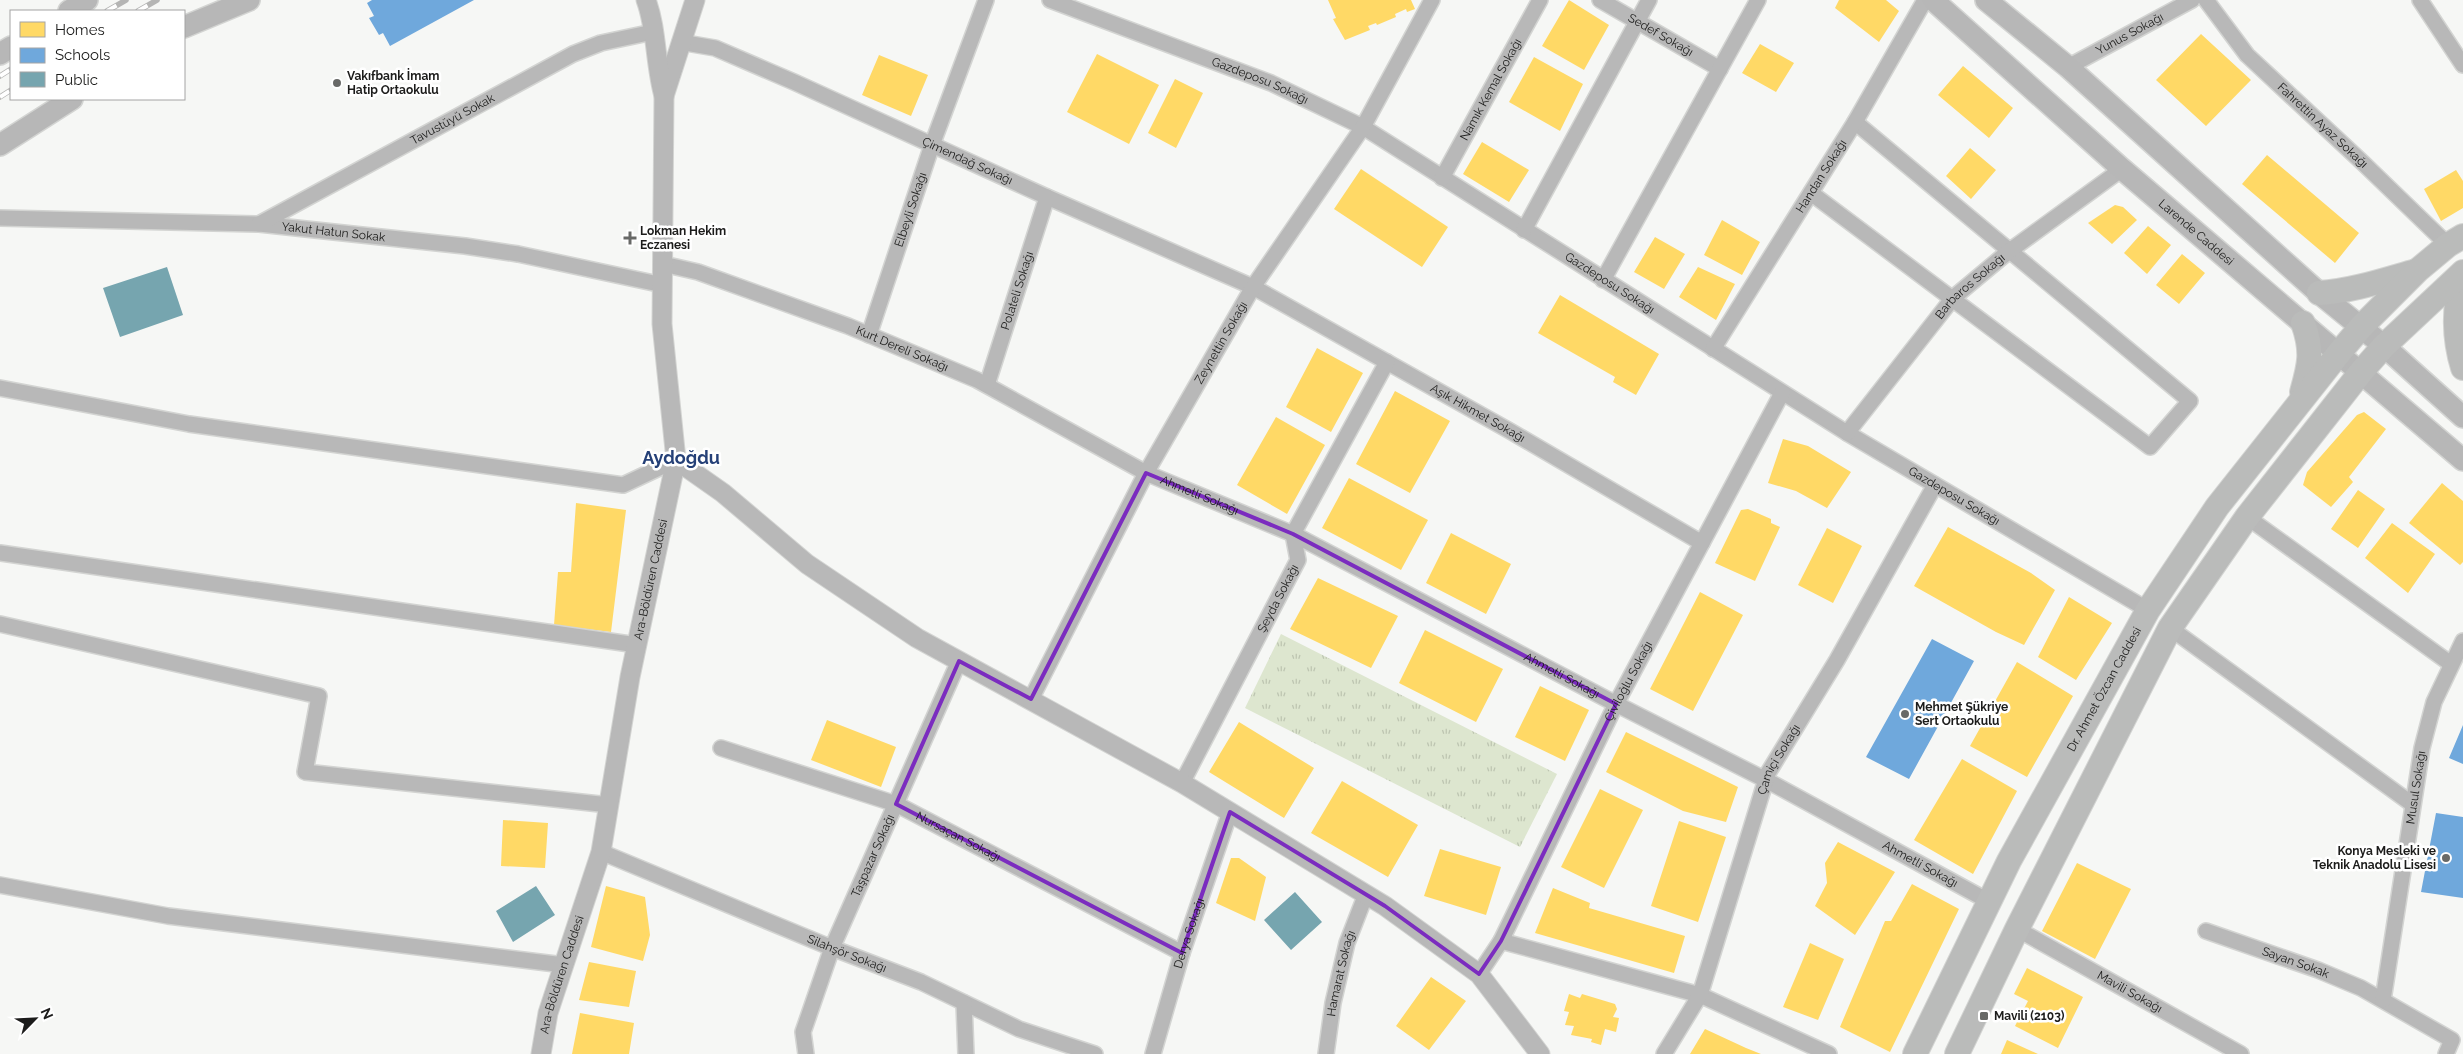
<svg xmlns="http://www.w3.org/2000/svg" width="2463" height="1054" viewBox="0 0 2463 1054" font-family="Raleway,sans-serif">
<defs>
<pattern id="grass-tufts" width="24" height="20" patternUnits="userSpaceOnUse" patternTransform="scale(1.25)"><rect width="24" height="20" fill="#dde6cf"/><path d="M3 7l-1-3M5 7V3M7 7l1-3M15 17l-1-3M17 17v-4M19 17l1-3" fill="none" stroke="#bdc5b1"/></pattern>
</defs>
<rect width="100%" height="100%" fill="#f6f7f5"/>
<path fill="url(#grass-tufts)" d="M1281 634 1557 774 1520 847 1245 708Z"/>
<path fill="#ffd966" d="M1328 0H1411L1415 9 1407 12 1406 9 1395 14 1396 17 1377 25 1376 23 1368 26 1370 30 1345 40 1333 19 1336 18Z
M1569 0 1609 25 1584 70 1542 46Z
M1839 0H1886L1899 11 1879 42 1835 8Z
M2201 34 2251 80 2206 126 2156 80Z
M1760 44 1794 63 1776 92 1742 73Z
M1097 54 1159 85 1129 144 1067 112Z
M879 55 928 75 911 116 862 95Z
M1534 57 1583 84 1560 131 1509 102Z
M1963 66 2013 108 1989 138 1938 95Z
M1175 79 1203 93 1176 148 1148 133Z
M1482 142 1529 170 1509 202 1463 174Z
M1970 148 1996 170 1971 199 1946 176Z
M2267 155 2359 233 2335 263 2242 184Z
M1361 169 1448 227 1422 267 1334 209Z
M2456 170 2463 181V208L2441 221 2424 189Z
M2115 205 2123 207 2137 220 2112 244 2088 223Z
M1722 220 1760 242 1742 275 1704 255Z
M2148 226 2171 245 2147 274 2124 253Z
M1655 237 1685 254 1664 289 1634 272Z
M2182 254 2205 273 2179 304 2156 285Z
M1698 267 1735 284 1716 320 1679 297Z
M1560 295 1659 354 1636 395 1613 382 1615 377 1538 333Z
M1317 348 1363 373 1331 432 1286 407Z
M1395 391 1450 421 1410 493 1356 464Z
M2364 412 2386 429 2349 477 2353 482 2331 507 2303 485 2307 472 2357 415Z
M1276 417 1325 445 1287 514 1237 485Z
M1783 439 1808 446 1851 472 1827 508 1796 491 1768 483Z
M1349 478 1428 520 1401 570 1322 528Z
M2442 483 2463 501V562L2460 565 2409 523Z
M2358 490 2385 509 2358 548 2331 529Z
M576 503 626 510 611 632 554 625 558 572H571Z
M1748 509 1771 519V523L1780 527 1755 581 1715 563 1741 510Z
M2392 523 2435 554 2408 593 2365 558Z
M1948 527 2031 573 2055 590 2024 645 1996 632 1914 586Z
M1827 528 1862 546 1833 603 1798 585Z
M1451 533 1511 564 1486 614 1426 583Z
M1318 578 1398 616 1371 668 1290 629Z
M1700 592 1743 615 1693 711 1650 689Z
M2069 597 2112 623 2076 680 2038 657Z
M1425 630 1503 669 1476 722 1399 683Z
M2017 662 2073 696 2027 777 1970 746Z
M1540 686 1589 710 1565 761 1515 737Z
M827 720 896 747 881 787 811 760Z
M1239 722 1314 768 1284 818 1209 772Z
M1626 732 1738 787 1726 822 1683 811 1606 772Z
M1962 759 2017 791 1973 874 1914 840Z
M1342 781 1418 825 1388 877 1311 833Z
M1600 789 1643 810 1604 888 1561 867Z
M503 820 548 823 545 868 501 866Z
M1679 821 1726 837 1698 922 1651 906Z
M1838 842 1895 872 1855 935 1815 906 1827 883 1825 863Z
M1440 849 1501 867 1486 915 1424 896Z
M1231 858H1239L1266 877 1255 921 1216 903Z
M2077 863 2131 889 2095 959 2042 931Z
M1912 884 1959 909 1890 1052 1840 1027 1885 921H1891Z
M606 886 645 897 650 935 643 961 591 947Z
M1553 888 1590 903 1589 908 1685 936 1674 973 1535 933Z
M1810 943 1844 959 1818 1020 1783 1007Z
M589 962 636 971 629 1007 579 1000Z
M2027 968 2083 997 2058 1048 2015 1026 2028 1001 2014 994Z
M1431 977 1466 1001 1429 1050 1396 1026Z
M1569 994 1580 998 1582 994 1615 1004 1617 1009 1613 1017 1619 1018 1616 1032 1605 1029 1601 1045 1591 1042 1592 1039 1571 1035 1574 1026 1565 1025 1569 1012 1564 1011Z
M580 1013 634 1023 629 1054H572Z
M1705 1029 1746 1048 1761 1054H1690Z
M2007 1040 2038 1054H2001Z"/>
<path fill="#6fa8dc" d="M372 0H474L390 46 383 33 379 35 369 18 374 16 367 3Z
M1932 639 1974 661 1909 779 1866 757Z
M2463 725V764L2449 758Z
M2436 813 2463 817V898L2421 892Z"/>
<path fill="#76a5af" d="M167 267 183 315 120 337 103 288Z
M536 886 555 915 513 942 496 911Z
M1295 892 1322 922 1291 950 1264 920Z"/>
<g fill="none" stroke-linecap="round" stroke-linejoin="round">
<defs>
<g id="minor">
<path id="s1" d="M1050 0 1271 83 1363 127 1847 433 2148 610"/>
<path id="s2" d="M1600 0 1720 69"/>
<path id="s3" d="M2206 0 2247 55 2362 162 2448 245"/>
<path d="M2420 0 2463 65"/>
<path id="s4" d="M680 42 715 48 794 82 1047 197 1253 287 1510 431 1702 543"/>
<path id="s5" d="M2068 67 2192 0"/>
<path id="s6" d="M1442 178 1540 0"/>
<path d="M1811 193 2150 447 2190 401 1855 122"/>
<path id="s7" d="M0 218 259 224 465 246 518 254 663 285"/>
<path id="s8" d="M259 224 573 54 601 43 653 32"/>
<path d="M1524 230 1649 0"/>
<path id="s9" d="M663 264 698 272 848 326 977 380 1146 473 1293 534 1616 704 1766 780 1990 902"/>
<path d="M1603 280 1758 0"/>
<path id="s10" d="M869 335 932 145 986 0"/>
<path id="s11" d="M1713 349 1855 122 1925 0"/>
<path id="s12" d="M987 385 1047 197"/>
<path d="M0 388 189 424 623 485 676 460"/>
<path id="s13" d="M1847 433 1953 298 2008 252 2122 169"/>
<path d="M2247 517 2451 664"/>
<path d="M0 553 637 645"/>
<path d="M0 624 319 696 305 772 609 805"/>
<path d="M2170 628 2412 804"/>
<path id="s14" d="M1031 699 1146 473 1253 287 1363 127 1432 0"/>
<path id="s15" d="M721 748 896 804 1182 953"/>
<path id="s16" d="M1182 783 1298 560 1293 534 1387 362"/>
<path id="s17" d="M601 852 832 948 921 982 1019 1029 1095 1054"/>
<path d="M0 885 168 916 564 965"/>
<path id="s18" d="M2017 929 2241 1054"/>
<path id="s19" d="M2206 931 2318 970 2361 988 2452 1040 2446 1054"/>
<path d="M1501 941 1700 995 1829 1054"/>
<path id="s20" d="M1479 974 1501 941 1616 704 1782 393"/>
<path id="s21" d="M2383 1000 2422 748 2434 702 2463 641"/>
<path d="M964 1003 966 1054"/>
<path id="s22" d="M806 1054 803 1032 832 948 959 661"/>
<path id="s23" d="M1153 1054 1182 953 1230 812"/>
<path id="s24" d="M1326 1054 1333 1003 1347 943 1366 894"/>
<path id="s25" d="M1664 1054 1700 995 1768 773 1837 660 1935 485"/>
</g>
<g id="tertiary">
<path d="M664 96 695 0"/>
<path d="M676 460 723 493 807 564 917 638 1182 783 1385 906 1479 974 1540 1054"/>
<path id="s26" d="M541 1054 548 1013 601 852 630 677 676 460 662 324 664 96C655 64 657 29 646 0"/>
</g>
<g id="secondary">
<path id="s27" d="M1933 0 2122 169 2463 460"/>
<path d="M1986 0 2068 67 2319 293 2384 346 2463 417"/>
<path d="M69 11 87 0"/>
<path d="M184 27 249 0"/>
<path d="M0 54 11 47"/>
<path d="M0 145 72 99"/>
</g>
<g id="primary">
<path d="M2463 278C2453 306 2454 339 2463 368"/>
<path d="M2319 293C2352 291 2384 280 2416 271"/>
<path d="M2302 392C2310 364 2313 351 2303 323"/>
<path id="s28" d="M1915 1054 2009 861 2148 610 2217 507 2339 353 2361 327 2418 270 2448 245 2463 236"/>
<path d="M1957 1054 2017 929 2170 628 2247 517 2361 372 2384 346 2463 272"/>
</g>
</defs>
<use href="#minor" stroke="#d3d4d2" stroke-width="18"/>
<use href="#tertiary" stroke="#d3d4d2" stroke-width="21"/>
<use href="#secondary" stroke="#d3d4d2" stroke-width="24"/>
<use href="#primary" stroke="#d3d4d2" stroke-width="26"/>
<use href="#minor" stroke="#b8b8b8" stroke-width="15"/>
<use href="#tertiary" stroke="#b8b8b8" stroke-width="19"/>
<use href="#secondary" stroke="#b7b7b7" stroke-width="21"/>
<use href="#primary" stroke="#babbba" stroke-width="24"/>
<defs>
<path id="rail" d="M107 11 126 0
M138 11 157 0
M0 76 11 69
M0 97 11 90"/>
</defs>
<use href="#rail" stroke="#b5b5b4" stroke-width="5.5"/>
<use href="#rail" stroke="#fff" stroke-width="4" stroke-dasharray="11" stroke-linecap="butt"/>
</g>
<path fill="none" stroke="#7b2cbf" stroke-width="4" stroke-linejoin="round" d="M1146 473 1293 534 1616 704 1501 941 1479 974 1385 906 1230 812 1182 953 896 804 959 661 1031 699Z"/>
<g fill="#686967" stroke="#fff" stroke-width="2">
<circle cx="337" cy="83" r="5"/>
<path d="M627.5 230.5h5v5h5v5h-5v5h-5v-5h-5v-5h5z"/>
<circle cx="1905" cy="714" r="5"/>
<circle cx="2446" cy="858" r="5"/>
<rect x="1979" y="1011" width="10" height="10" rx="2.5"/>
</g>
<g text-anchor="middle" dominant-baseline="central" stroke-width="5" stroke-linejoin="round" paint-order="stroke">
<g font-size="12" fill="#1c1c1b" stroke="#fff">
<text stroke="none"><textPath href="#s2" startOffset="70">Sedef Sokağı</textPath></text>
<text stroke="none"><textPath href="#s5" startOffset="70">Yunus Sokağı</textPath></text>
<text stroke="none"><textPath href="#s1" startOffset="225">Gazdeposu Sokağı</textPath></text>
<text stroke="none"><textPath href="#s6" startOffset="101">Namık Kemal Sokağı</textPath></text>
<text stroke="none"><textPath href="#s8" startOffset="220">Tavustüyü Sokak</textPath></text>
<text stroke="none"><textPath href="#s3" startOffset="172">Fahrettin Ayaz Sokağı</textPath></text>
<text stroke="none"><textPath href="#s4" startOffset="312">Çimendağ Sokağı</textPath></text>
<text stroke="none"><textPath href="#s11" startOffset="204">Handan Sokağı</textPath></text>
<text stroke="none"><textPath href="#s10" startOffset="132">Elbeyli Sokağı</textPath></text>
<text stroke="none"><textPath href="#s7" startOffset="334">Yakut Hatun Sokak</textPath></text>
<text stroke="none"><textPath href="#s27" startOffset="351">Larende Caddesi</textPath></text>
<text stroke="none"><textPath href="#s1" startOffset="630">Gazdeposu Sokağı</textPath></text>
<text stroke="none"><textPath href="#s13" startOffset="192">Barbaros Sokağı</textPath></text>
<text stroke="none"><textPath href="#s12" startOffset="99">Polateli Sokağı</textPath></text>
<text stroke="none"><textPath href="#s14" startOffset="404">Zeynettin Sokağı</textPath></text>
<text stroke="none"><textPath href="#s9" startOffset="254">Kurt Dereli Sokağı</textPath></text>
<text stroke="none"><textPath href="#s4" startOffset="882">Aşık Hikmet Sokağı</textPath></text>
<text stroke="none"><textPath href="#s9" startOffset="586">Ahmetli Sokağı</textPath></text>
<text stroke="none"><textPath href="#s1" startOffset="1035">Gazdeposu Sokağı</textPath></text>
<text stroke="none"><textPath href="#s26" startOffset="488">Ara-Böldüren Caddesi</textPath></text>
<text stroke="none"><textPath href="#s16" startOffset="208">Şeyda Sokağı</textPath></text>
<text stroke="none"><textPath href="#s9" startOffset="991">Ahmetli Sokağı</textPath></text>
<text stroke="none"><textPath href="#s20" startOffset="329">Çiviloğlu Sokağı</textPath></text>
<text stroke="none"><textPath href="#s28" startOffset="411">Dr. Ahmet Özcan Caddesi</textPath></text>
<text stroke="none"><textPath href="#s25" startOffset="318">Çamiçi Sokağı</textPath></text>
<text stroke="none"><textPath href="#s21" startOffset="215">Musul Sokağı</textPath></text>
<text stroke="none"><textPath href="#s15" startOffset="254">Nursaçan Sokağı</textPath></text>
<text stroke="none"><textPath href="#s22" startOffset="212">Taşpazar Sokağı</textPath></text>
<text stroke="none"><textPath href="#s9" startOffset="1396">Ahmetli Sokağı</textPath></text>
<text stroke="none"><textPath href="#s23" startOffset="126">Derya Sokağı</textPath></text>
<text stroke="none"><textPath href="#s17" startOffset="266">Silahşör Sokağı</textPath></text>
<text stroke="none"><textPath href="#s19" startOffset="95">Sayan Sokak</textPath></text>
<text stroke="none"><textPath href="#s24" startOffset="82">Hamarat Sokağı</textPath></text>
<text stroke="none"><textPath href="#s26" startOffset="82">Ara-Böldüren Caddesi</textPath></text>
<text stroke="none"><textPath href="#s18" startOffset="129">Mavili Sokağı</textPath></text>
</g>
<g font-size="12" font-weight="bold" fill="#1c1c1b" stroke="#fff" text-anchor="start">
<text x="347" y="76">Vakıfbank İmam<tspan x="347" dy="14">Hatip Ortaokulu</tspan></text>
<text x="640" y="231">Lokman Hekim<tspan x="640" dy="14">Eczanesi</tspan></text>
<text x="1915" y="707">Mehmet Şükriye<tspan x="1915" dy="14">Sert Ortaokulu</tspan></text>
<text x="2436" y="851" text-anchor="end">Konya Mesleki ve<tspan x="2436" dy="14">Teknik Anadolu Lisesi</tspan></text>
<text x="1994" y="1016">Mavili (2103)</text>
</g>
<g font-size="18" font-weight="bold" fill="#254077" stroke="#fff">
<text x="681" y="457">Aydoğdu</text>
</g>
</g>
<rect x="10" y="10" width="175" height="90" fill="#ffffff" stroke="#a4a4a4"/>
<rect x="20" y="22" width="25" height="15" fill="#ffd966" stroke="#a4a4a4"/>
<text x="55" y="35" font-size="15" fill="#1c1c1b">Homes</text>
<rect x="20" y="48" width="25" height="15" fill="#6fa8dc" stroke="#a4a4a4"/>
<text x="55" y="60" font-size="15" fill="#1c1c1b">Schools</text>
<rect x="20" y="72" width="25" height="15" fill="#76a5af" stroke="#a4a4a4"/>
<text x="55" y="85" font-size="15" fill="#1c1c1b">Public</text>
<g transform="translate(35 1019) rotate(66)" stroke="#ffffff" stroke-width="4" paint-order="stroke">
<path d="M0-4L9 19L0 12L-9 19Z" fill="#1c1c1b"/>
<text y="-8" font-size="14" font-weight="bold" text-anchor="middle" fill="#1c1c1b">N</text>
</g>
</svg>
